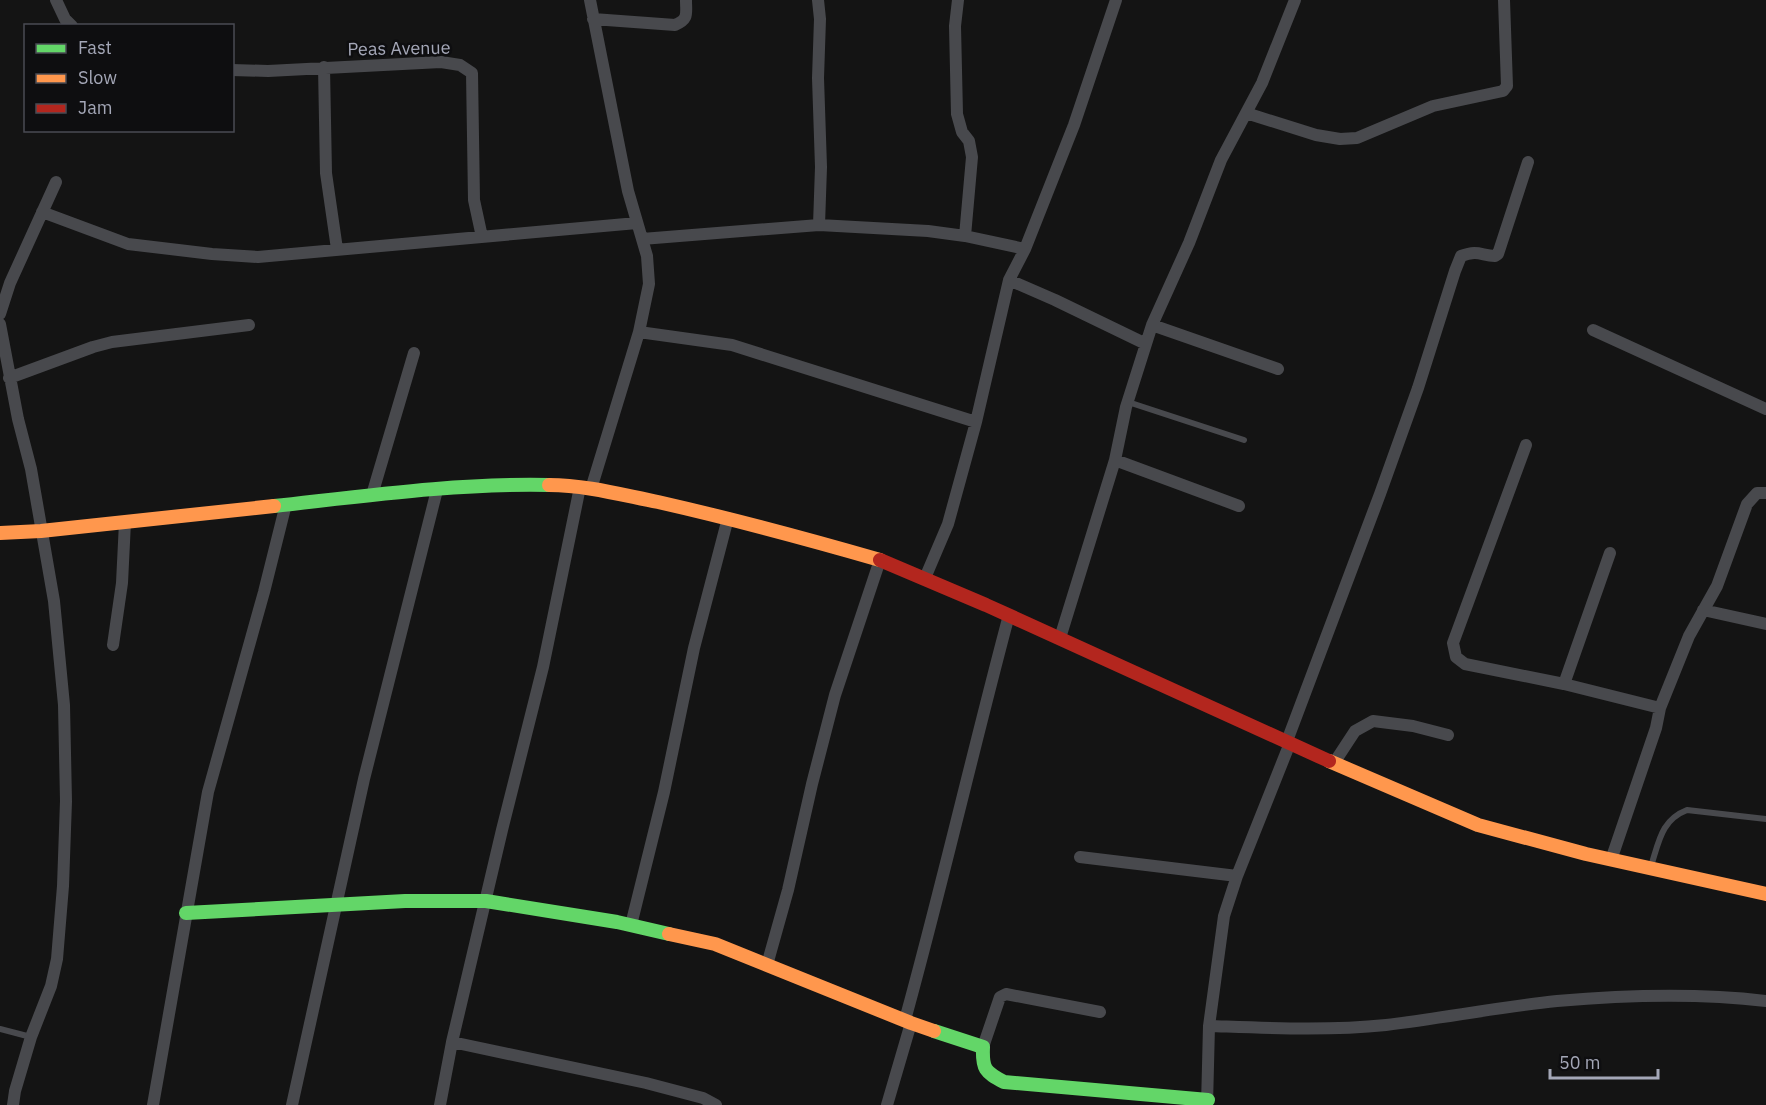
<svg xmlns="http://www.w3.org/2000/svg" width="1766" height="1105" viewBox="0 0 1766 1105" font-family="'IBM Plex Sans',sans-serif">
<rect width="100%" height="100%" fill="#141414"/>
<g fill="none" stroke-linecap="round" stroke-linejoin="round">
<path stroke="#48494d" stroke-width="6" d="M1128 402 1244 440
M1651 866C1659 842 1661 820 1687 810L1766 819
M0 1029 31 1037"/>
<path stroke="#48494d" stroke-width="12" d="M56 0 65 19 72 26
M590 0 628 191 647 256 649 284 639 332 591 489
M818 0 820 19 818 78 821 167 819 225
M958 0 955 26 957 114 962 132 969 141 972 157 965 236
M593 19 675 25C689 19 686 14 686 0
M324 67 326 173 337 249
M232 70 268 71 441 62 460 65 472 73 474 200 482 237
M1246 113 1316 135 1340 139 1357 138 1433 106 1503 91 1507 86 1504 0
M42 212 128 244 212 254 258 257 637 223
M642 239 819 225 928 231 965 236 1025 249
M1009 280 1055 300 1146 344
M0 314 10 283 56 182
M0 324 18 419 31 469 54 601 64 705 66 801 63 886 57 959 51 986 31 1037 15 1091 13 1105
M1152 325 1278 369
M1593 330 1766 409
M639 332 732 345 976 422
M9 378 93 347 112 342 249 325
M1526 445 1453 643 1456 657 1465 664 1564 684 1660 708
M1115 460 1239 506
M372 495 414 353
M925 578 948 524 976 422 1009 280 1025 249 1074 125 1116 0
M1703 610 1766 624
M1060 638 1115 460 1126 407 1152 325 1189 243 1221 160 1262 83 1295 0
M113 645 122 583 125 522
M1564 684 1610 553
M1287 741 1380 494 1418 388 1455 271 1461 256C1478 250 1480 255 1495 256L1498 254 1528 162
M1334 763 1355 731 1373 721 1413 726 1448 735
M1080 857 1237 876
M1611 860 1656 728 1660 708 1689 636 1717 586 1747 504 1757 493H1766
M631 925 664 792 694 648 728 518
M767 965 788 890 812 784 835 695 880 560
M905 1020C942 886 973 750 1009 615
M1209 1026C1268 1028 1327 1031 1386 1025 1443 1018 1500 1007 1557 1001 1627 995 1697 993 1766 1001
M452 1042 646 1083 703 1098 716 1105
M983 1047 1000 997 1006 994 1100 1012
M153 1105 208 792 264 592 286 504
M292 1105 364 779 437 490
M440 1105 452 1042 502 830 543 667 580 487
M887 1105 911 1023
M1207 1105 1209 1026 1224 916 1237 876 1290 743"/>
<path stroke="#63d668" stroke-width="14" d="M274 506C365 496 458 483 549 485
M186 913 405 901H486L617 922 669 934
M934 1031 983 1047C982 1069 985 1072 1004 1082L1208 1100"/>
<path stroke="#ff974d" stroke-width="14" d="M549 485C586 485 622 495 658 502 733 519 807 539 880 560
M0 533 41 531 274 506
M1329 761 1478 825 1586 854 1766 894
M669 934 715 944 911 1023 934 1031"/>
<path stroke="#b3261e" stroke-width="14" d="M880 560 986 605 1329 761"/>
</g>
<g text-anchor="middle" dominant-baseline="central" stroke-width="5" stroke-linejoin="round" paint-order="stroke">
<g font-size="18" fill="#a4a7b7" stroke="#0e0e10">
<text transform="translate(399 48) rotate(-1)">Peas Avenue</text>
</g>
</g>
<rect x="24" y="24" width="210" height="108" fill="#0e0e10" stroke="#4a4b53" stroke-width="1.5"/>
<rect x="36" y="44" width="30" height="9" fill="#63d668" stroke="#4a4b53" stroke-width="1.5"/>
<text x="78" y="54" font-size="18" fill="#a4a7b7">Fast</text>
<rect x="36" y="74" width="30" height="9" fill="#ff974d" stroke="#4a4b53" stroke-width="1.5"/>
<text x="78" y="84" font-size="18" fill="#a4a7b7">Slow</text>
<rect x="36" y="104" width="30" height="9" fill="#b3261e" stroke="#4a4b53" stroke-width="1.5"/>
<text x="78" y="114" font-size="18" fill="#a4a7b7">Jam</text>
<path d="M1550 1069v9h108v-9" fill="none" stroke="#a4a7b7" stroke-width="3"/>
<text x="1559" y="1069" font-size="18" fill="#a4a7b7" stroke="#0e0e10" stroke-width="4.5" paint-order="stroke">50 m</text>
</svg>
